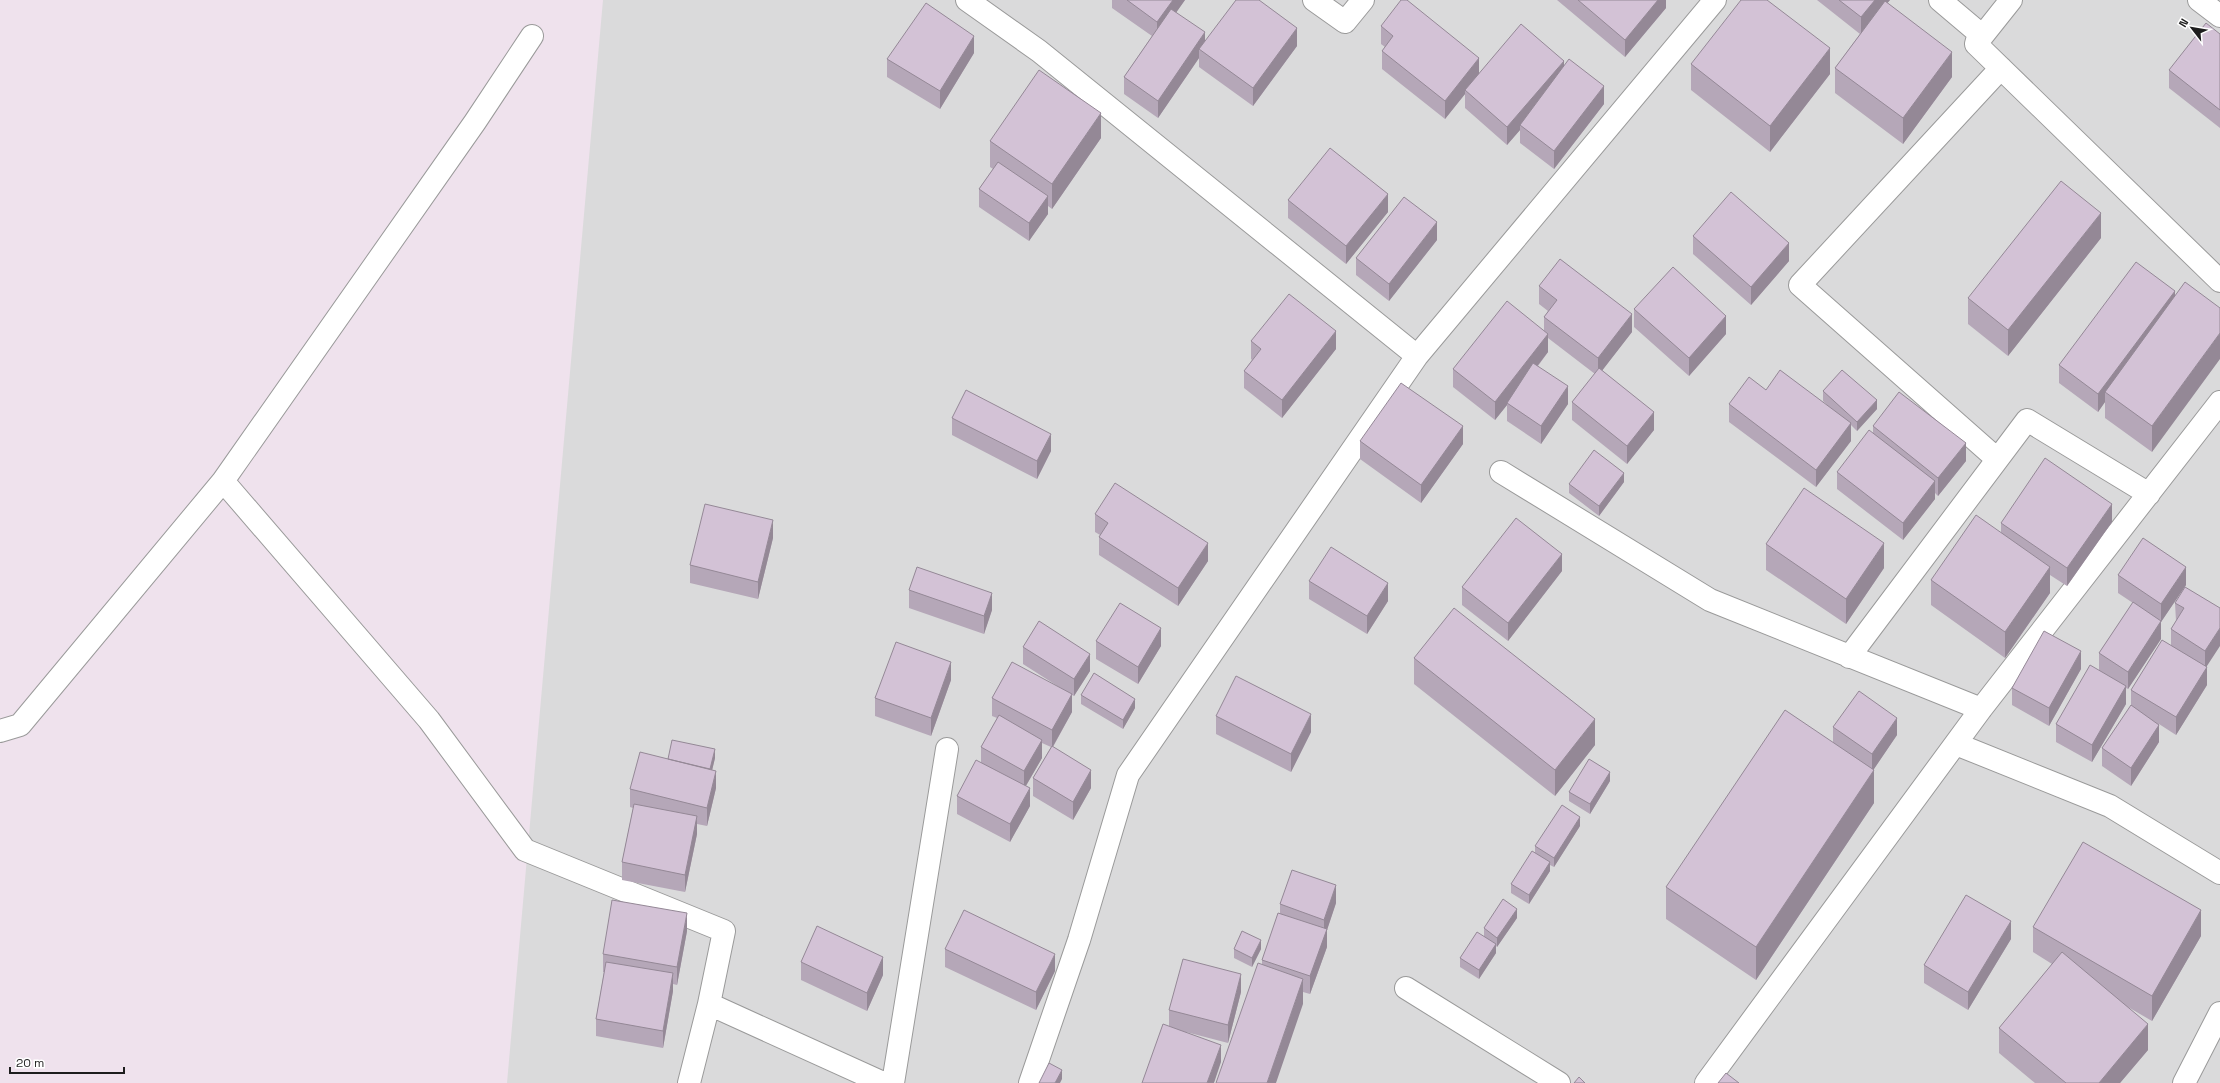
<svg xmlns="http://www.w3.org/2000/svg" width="2220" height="1083" viewBox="0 0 2220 1083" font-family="'Space Grotesk',sans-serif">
<rect width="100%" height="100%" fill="#efe2ed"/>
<path fill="#dadadb" d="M603 0H2220V1083H507Z"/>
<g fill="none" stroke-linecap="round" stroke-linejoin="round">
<defs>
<path id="minor" d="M967 0 1039 51 1417 356 1715 0
M1314 0 1345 22 1363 0
M1940 0 1979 33 1976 44
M2011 0 1976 44 2220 281
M2199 0 2220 16
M1997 459 1800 285 2001 68
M1501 472 1710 600 1981 709
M223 481 429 720 525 850 724 931 709 1004 883 1083
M1849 657 2027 420 2149 494
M0 731 20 725 223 481 475 122 532 36
M1956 744 2110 806 2220 873
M1406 988 1559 1083
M689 1083 709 1004
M893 1083 947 749
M1030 1083 1079 940 1128 775 1417 356
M1706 1083 1981 709 2220 402"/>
<path id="tertiary" d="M2184 1083 2220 1013"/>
</defs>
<use href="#minor" stroke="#9a9a9a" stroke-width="24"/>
<use href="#tertiary" stroke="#9a9a9a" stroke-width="24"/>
<use href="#minor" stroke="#fff" stroke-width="22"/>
<use href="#tertiary" stroke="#fff" stroke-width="22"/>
</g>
<path fill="#b5a7b8" d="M1112 0H1185L1176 12 1205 41 1297 46 1253 106 1199 67V58L1158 118 1124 94V77L1152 36 1112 8Z
M1557 0H1666V8L1625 57Z
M1817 0H1890L1887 3 1952 77 1903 144 1835 93V68L1860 34Z
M1381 26 1479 73 1564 67 1604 104 1554 169 1520 143V130L1507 145 1465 108V94L1445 119 1382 69V51L1385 47 1381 44Z
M2220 34V128L2169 88V70Z
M974 53 940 109 887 77V59Z
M1691 64 1830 74 1770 152 1691 90Z
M1101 138 1052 209 1048 206V214L1029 241 979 207V189L993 169 990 167V141Z
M1288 200 1388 212 1346 264 1288 218Z
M1693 236 1789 261 1751 305 1693 254Z
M2101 238 2008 356 1968 324V298Z
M1437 240 1389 301 1356 275V258Z
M1539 286 1632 332 1602 370 1654 430 1627 464 1572 420V402L1595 374 1548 338V352L1538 366 1568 404 1541 444 1507 421V405L1495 420 1453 387V369L1544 331V317L1548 311 1539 304Z
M2175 291 2152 452 2105 418V402L2098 412 2059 383V365Z
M1634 309 1726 334 1689 376 1634 327Z
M1251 341 1336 349 1282 418 1244 388V371L1252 360 1251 359Z
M1766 390 1831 409 1823 401V391L1877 409 1857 431 1851 425V441L1816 487 1729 422V404Z
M952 418 1051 451 1037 479 952 435Z
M1873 426 1966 461 1938 496 1935 493V499L1903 540 1837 489V472L1873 433Z
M1360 441 1463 444 1421 503 1360 459Z
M1624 482 1599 516 1569 493V484Z
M1095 514 1208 561 1178 606 1099 555V537L1100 535 1095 532Z
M2112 522 2067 586 2050 575V593L2005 658 1931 605V580L2001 533V523Z
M773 538 758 599 690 583V565Z
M1766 544 1884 568 1846 624 1766 570Z
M1562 571 1508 641 1462 605V587Z
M2118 575 2186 585 2161 622V639L2128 689 2126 688V704L2092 762 2056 742V724L2099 670V653L2133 603 2118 593Z
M1309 581 1388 601 1367 634 1309 599Z
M909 590 992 610 984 634 909 608Z
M2175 603 2220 608 2206 667 2207 685 2176 735 2159 724V742L2131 786 2102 766V748L2131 706V690L2171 645V629L2176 621Z
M1096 641 1161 646 1138 684 1096 659Z
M1023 647 1090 671 1074 696 1072 695V712L1053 747 1091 788 1073 820 1033 796V778L1051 747 1042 743V758L1026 786 1030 806 1010 842 957 814V796L981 762V747L997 718 992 716V698L1062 689 1023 664Z
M1414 658 1595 745 1555 796 1414 684Z
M2081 669 2049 726 2012 705V688Z
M951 680 931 736 875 716V698Z
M1081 695 1135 708 1123 729 1081 704Z
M1216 716 1311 732 1291 772 1216 734Z
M1833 727 1897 735 1873 770 1874 803 1756 980 1666 919V887L1833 743Z
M715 758 712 770 716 788 707 826 697 824V834L685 892 622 880V862L633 808 630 807V789L668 759Z
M1610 781 1590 814 1569 801V792Z
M1580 826 1554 867 1550 865V871L1529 904 1511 893V884L1535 853V846Z
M1336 903 1327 930V947L1310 994 1303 992V1004L1262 964V960L1280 913V904Z
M1517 918 1497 947 1496 946V953L1479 979 1460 967V958L1484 936V928Z
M2033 927 2201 936 2152 1021 2128 1007 2148 1050 2120 1083H2035L1999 1053V1028L2052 964 2033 952Z
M687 931 677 985 673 984V991L663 1048 596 1036V1019L604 972H603V954Z
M2011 939 1968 1010 1924 983V965Z
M945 949 1055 971 1036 1010 945 967Z
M1234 949H1261L1252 967 1234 958Z
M801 962 883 975 867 1011 801 980Z
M1241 992 1228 1043 1186 1032 1221 1062 1169 1026V1010Z"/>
<path fill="#948896" d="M1173 0H1185L1157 40V22Z
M1658 0H1666V8L1625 57V40Z
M1875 0H1890L1861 35V17Z
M1297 28V46L1253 106V88Z
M1205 32V50L1199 49V58L1158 118V101Z
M974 36V53L940 109V91Z
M1830 48V74L1770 152V126Z
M1952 52V77L1903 144V118Z
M1479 58V75L1465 90V94L1445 119V101Z
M1564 61V79L1520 125V130L1507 145V127Z
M1604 86V104L1554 169V151Z
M1101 113V138L1052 209V184Z
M1388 194V212L1346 264V246Z
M1048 196V214L1029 241V223Z
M2101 213V238L2008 356V330Z
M1437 222V240L1389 301V284Z
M1789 243V261L1751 305V287Z
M2175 291V309L2105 392V402L2098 412V394Z
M1632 314V332L1598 376V358Z
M1726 316V334L1689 376V358Z
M1336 331V349L1282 418V400Z
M2220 333V359L2152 452V426Z
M1548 334V352L1508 404 1507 403V405L1495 420V402Z
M1568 386V404L1541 444V426Z
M1877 400V409L1857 431V422Z
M1654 412V430L1627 464V446Z
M1851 423V441L1816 487V470Z
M1463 426V444L1421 503V485Z
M1051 434V451L1037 479V461Z
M1966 443V461L1938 496V478Z
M1624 473V482L1599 516V506Z
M1935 481V499L1903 540V523Z
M2112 504V522L2067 586V568Z
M773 520V538L758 599V582Z
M1208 543V561L1178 606V588Z
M1884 543V568L1846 624V599Z
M1562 554V571L1508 641V623Z
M2050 567V593L2005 658V632Z
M2186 567V585L2161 622V639L2128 689V672L2161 621V604Z
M1388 583V601L1367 634V616Z
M992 593V610L984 634V616Z
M1161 628V646L1138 684V667Z
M2220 628V646L2205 669V651Z
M2081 651V669L2049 726V708Z
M1090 654V671L1074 696V679Z
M951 662V680L931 736V718Z
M2207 667V685L2176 735V717Z
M2126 686V704L2092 762V745Z
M1072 694V712L1052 748V730Z
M1135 699V708L1123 729V720Z
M1311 714V732L1291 772V754Z
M1897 718V735L1872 772V754Z
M1595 719V745L1555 796V770Z
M2159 725V742L2131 786V768Z
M1042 740V758L1024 789V771Z
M715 749V758L710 779V769Z
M1091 770V788L1073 820V802Z
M1874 770V803L1756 980V947Z
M716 771V788L707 826V808Z
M1610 772V781L1590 814V804Z
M1030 788V806L1010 842V824Z
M697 816V834L685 892V875Z
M1580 817V826L1554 867V858Z
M1550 862V871L1529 904V895Z
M1336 885V903L1327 930V947L1310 994V976L1324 936V920Z
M1517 909V918L1497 947V938Z
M2201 910V936L2152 1021V996Z
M687 913V931L677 985V967Z
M2011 921V939L1968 1010V992Z
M1261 940V949L1252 967V958Z
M1496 944V953L1479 979V970Z
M1055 954V971L1036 1010V992Z
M883 957V975L867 1011V993Z
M673 973V991L663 1048V1031Z
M1241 974V992L1228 1043V1025Z
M1303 979V1004L1276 1083H1267Z
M2148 1024V1050L2120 1083H2099Z
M1221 1045V1062L1214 1083H1207Z
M1062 1070V1079L1060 1083H1055Z"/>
<path fill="#d3c2d6" stroke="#948896" d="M1127 0H1173L1157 22Z
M1236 0H1259L1297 28 1253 88 1199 49Z
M1401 0H1407L1479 58 1445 101 1382 51 1393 36 1381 26Z
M1578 0H1658L1625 40Z
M1741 0H1767L1830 48 1770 126 1691 64Z
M1839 0H1875L1861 17Z
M1885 1 1952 52 1903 118 1835 68Z
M926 3 974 36 940 91 887 59Z
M1171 9 1205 32 1158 101 1124 77Z
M2206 23 2220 34V110L2169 70Z
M1521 24 1564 61 1507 127 1465 90Z
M1569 59 1604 86 1554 151 1520 125Z
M1039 70 1101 113 1052 184 990 141Z
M1330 148 1388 194 1346 246 1288 200Z
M998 162 1048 196 1029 223 979 189Z
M2061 181 2101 213 2008 330 1968 298Z
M1731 192 1789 243 1751 287 1693 236Z
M1404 197 1437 222 1389 284 1356 258Z
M1560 259 1632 314 1598 358 1544 317 1557 300 1539 286Z
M2136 262 2175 291 2098 394 2059 365Z
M1673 267 1726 316 1689 358 1634 309Z
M2185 282 2220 308V333L2152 426 2105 392Z
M1289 294 1336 331 1282 400 1244 371 1261 349 1251 341Z
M1507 301 1548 334 1495 402 1453 369Z
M1533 363 1568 386 1541 426 1507 403Z
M1599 368 1654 412 1627 446 1572 402Z
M1780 370 1851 423 1816 470 1729 404 1749 377 1766 390Z
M1842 370 1877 400 1857 422 1823 391Z
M1401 383 1463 426 1421 485 1360 441Z
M966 390 1051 434 1037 461 952 418Z
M1899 392 1966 443 1938 478 1873 426Z
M1869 430 1935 481 1903 523 1837 472Z
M1594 450 1624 473 1599 506 1569 484Z
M2045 458 2112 504 2067 568 2001 523Z
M1115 483 1208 543 1178 588 1099 537 1108 523 1095 514Z
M1804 488 1884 543 1846 599 1766 544Z
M705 504 773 520 758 582 690 565Z
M1976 515 2050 567 2005 632 1931 580Z
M1516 518 1562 554 1508 623 1462 587Z
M2143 538 2186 567 2161 604 2118 575Z
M1331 547 1388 583 1367 616 1309 581Z
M917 567 992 593 984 616 909 590Z
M2185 587 2220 608V628L2205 651 2171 629 2184 608 2175 603Z
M2133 602 2161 621 2128 672 2099 653Z
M1120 603 1161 628 1138 667 1096 641Z
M1454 608 1595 719 1555 770 1414 658Z
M1039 621 1090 654 1074 679 1023 647Z
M2044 631 2081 651 2049 708 2012 688Z
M2162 640 2207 667 2176 717 2131 690Z
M896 642 951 662 931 718 875 698Z
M1012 662 1072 694 1052 730 992 698Z
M2090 665 2126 686 2092 745 2056 724Z
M1094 673 1135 699 1123 720 1081 695Z
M1236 676 1311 714 1291 754 1216 716Z
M1859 691 1897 718 1872 754 1833 727Z
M2131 705 2159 725 2131 768 2102 748Z
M1785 710 1874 770 1756 947 1666 887Z
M999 715 1042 740 1024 771 981 747Z
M672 740 715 749 710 769 668 759Z
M1052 746 1091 770 1073 802 1033 778Z
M640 752 716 771 707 808 630 789Z
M1589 759 1610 772 1590 804 1569 792Z
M976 760 1030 788 1010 824 957 796Z
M634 804 697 816 685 875 622 862Z
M1562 805 1580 817 1554 858 1535 846Z
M2083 842 2201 910 2152 996 2033 927Z
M1532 851 1550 862 1529 895 1511 884Z
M1292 870 1336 885 1324 920 1280 904Z
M1966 895 2011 921 1968 992 1924 965Z
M1503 899 1517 909 1497 938 1484 928Z
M612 900 687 913 677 967 603 954Z
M964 910 1055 954 1036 992 945 949Z
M1278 913 1327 929 1310 976 1262 960Z
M817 926 883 957 867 993 801 962Z
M1242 931 1261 940 1252 958 1234 949Z
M1477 932 1496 944 1479 970 1460 958Z
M2062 952 2148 1024 2099 1083H2066L1999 1028Z
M1183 959 1241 974 1228 1025 1169 1010Z
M606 962 673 973 663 1031 596 1019Z
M1258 963 1303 979 1267 1083H1216Z
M1163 1024 1221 1045 1207 1083H1142Z
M1049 1063 1062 1070 1055 1083H1039Z
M1726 1073 1739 1083H1718Z
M1579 1077 1585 1083H1574Z"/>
<g transform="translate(2192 28) rotate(301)" stroke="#ffffff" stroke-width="3" paint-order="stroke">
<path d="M0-3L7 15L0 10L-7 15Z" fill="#1d1d1d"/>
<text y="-6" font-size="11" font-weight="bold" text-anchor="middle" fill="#1d1d1d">N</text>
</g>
<path d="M10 1067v6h114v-6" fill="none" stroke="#1d1d1d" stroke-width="2"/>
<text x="16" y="1067" font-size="12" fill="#1d1d1d" stroke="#ffffff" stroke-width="3" paint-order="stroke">20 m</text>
</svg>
